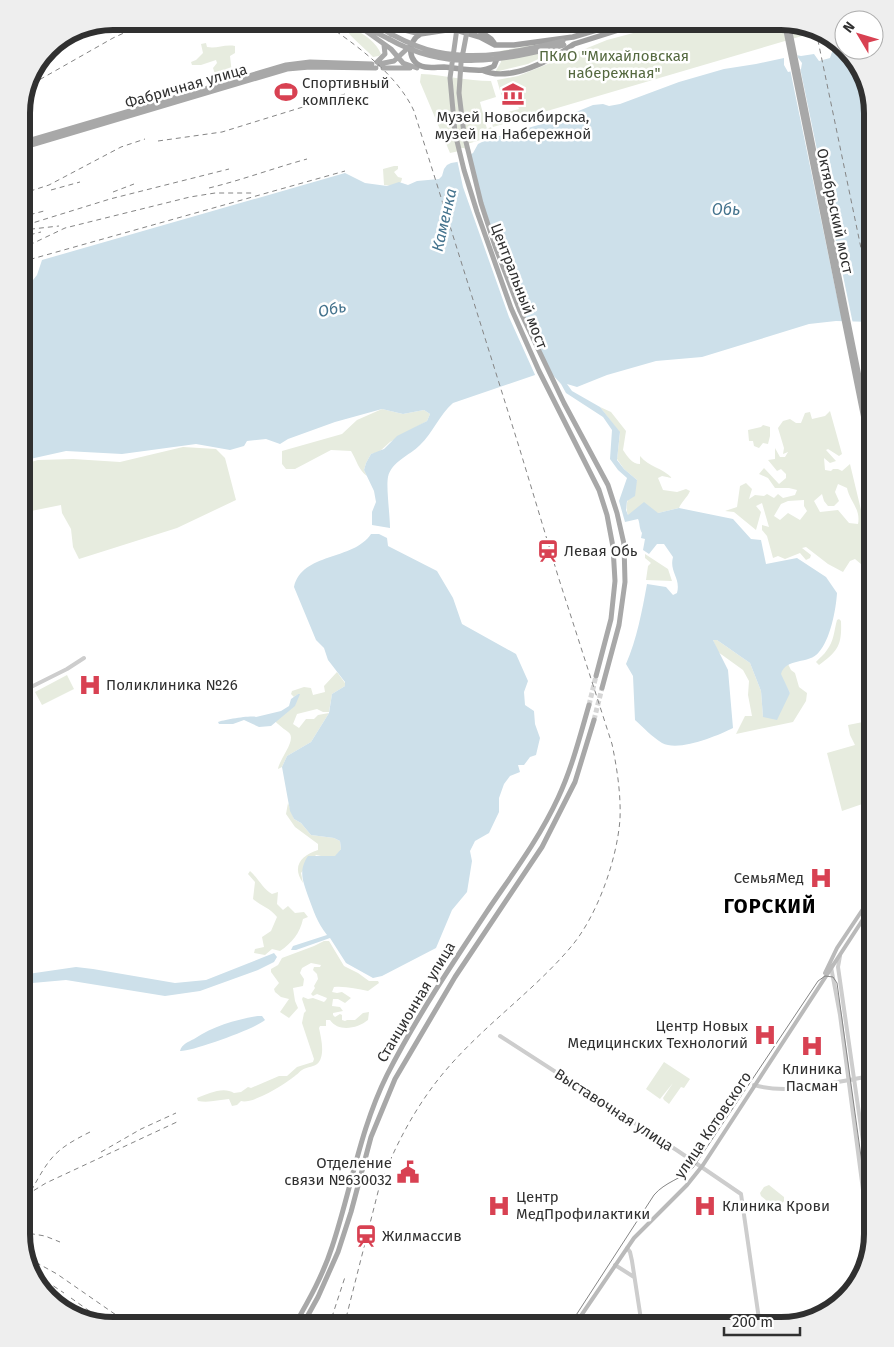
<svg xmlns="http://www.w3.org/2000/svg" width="894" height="1347" viewBox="0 0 894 1347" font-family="'Fira Sans',sans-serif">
<rect width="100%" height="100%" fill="#fff"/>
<path fill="#e7ecdf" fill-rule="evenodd" d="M671 21H786L819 31 493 127 490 117 519 109 515 98 506 101 501 94 497 80 518 76 607 40 637 32 638 33Z
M349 25 353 31 356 30C366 36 376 42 381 54L379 56 373 57C366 49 350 37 346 29Z
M206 43 207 47C217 49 224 44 235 46V53L230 56 232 74 227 75 225 71 215 74 213 68 217 63 216 60 201 65H192L191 62 196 60 203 53 201 44Z
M543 43 563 47 528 64 495 72 501 62 500 51Z
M421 74C445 75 467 81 491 81L496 97 480 102 487 129 491 127 494 136 467 144 464 150 450 153 420 82Z
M394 166H398V169L394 172 398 177 402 178C401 188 391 186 384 185L383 169Z
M600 407 611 412 626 431 623 450C627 456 632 464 640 464V456C649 467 663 468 672 478L662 476 658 478 663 490 677 492 686 489 690 491C687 498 682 501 679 508L658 513 628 515C623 503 632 491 637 480L624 469 617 459 620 433Z
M382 409 403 414 424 410 430 414 427 421 390 442 379 452 371 454 366 463 364 470 367 476C359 471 356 459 351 451L331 450 295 469H286L282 464V451L342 434 357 420Z
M830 411 842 454 839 456 828 449 826 450 836 461 830 463 824 458 825 470 831 471 833 469H838L842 471 850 464 873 560V565L871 562V567L868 570 855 559 850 561 843 572 828 564 806 547 802 548 811 555 810 558 806 560 800 553 785 559 778 556 773 558 767 536 762 530V525L769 527 762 503 756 506 761 512 756 530 734 512 725 511 737 507 740 486 746 483 752 489 749 499 755 495 764 496 767 494 774 498 778 494 783 498 795 495 797 490 789 488H775L768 478 759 474 764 468 779 484 786 478V474L781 469 777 471 768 460 775 459V448L780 457H785L788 452 783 454 784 448 778 428 783 421 790 419 796 423H801L805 413 810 412 812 419 825 416ZM838 484 847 488C850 502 861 509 858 524L849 523 838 510 820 512 814 501 822 494 824 501 828 506H834L839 501 835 492ZM804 500V506L807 511 800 520 788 513 780 520 774 516 781 504 788 501Z
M763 425 770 427V436L768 444 763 443 759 448 754 446 753 441H749L748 430 761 427Z
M183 447 216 449 225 458 236 500 177 528 79 559 73 547 71 529 62 513 61 505 21 513V465L38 460 73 459 120 462Z
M645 554 668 569 672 581 646 580 648 566 651 563 645 558Z
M839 619 841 621C842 645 838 651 819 665L816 662C819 658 824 655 827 650 834 641 834 631 837 620Z
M713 640H717L750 663 761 691 763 717 790 693 780 674 782 668 788 664 791 670 795 673 799 687 807 693 806 701 793 722 736 734 745 716H752L748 695 749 681 743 670 718 652Z
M337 672 345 683V686L332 694 329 712H323L317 709 297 714 293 724 299 728 306 719H314L318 715 329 713 311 742 287 756 282 767 278 769C279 760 295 742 290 734 289 732 279 726 275 721L295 705 298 694 294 697 291 694 292 691 304 687 311 688 313 695 325 692 324 686Z
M67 675 74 689 42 705 35 692Z
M873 720V758L866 763 871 801 842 811 827 753 855 745 850 735 848 725Z
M288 803 294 819 301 823 311 835 334 838 340 841 341 849 336 856 326 857 316 855 301 873 303 883C291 866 302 855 318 850V844L295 827 286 814Z
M250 871C258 878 263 889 272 894L278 892 277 904 283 910 288 906 295 913 304 912 308 917 303 919C300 933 292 943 280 951L272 949 265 955 254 953 255 949 264 947 262 937 271 931 277 917C270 908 261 906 253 899L255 882 248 874Z
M324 941H329L344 966 358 973 369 981H378L379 983 368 991C357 989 346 986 334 987L332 992 337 993 342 992 351 998 345 1003 338 999H333L332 1006 340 1007 343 1011 333 1013V1015L335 1017 340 1014 342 1015V1020L345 1021 347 1020H355L363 1013 369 1012 368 1020C358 1028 339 1033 330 1020H326V1026H320L319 1028C321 1038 325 1053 319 1062 314 1068 308 1066 302 1070 300 1071 298 1074 296 1075 287 1083 252 1105 241 1101L237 1105 232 1106 229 1099C218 1100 209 1103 198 1101L197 1098C208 1094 223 1086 234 1093L241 1092 248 1087 251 1088 279 1076H287L297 1067 313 1062 314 1059 302 1023 304 1013 306 1011 302 999 303 997 308 999 313 998 324 1002 326 1000 327 998 317 994 313 996 311 994 315 988 314 986 318 979 317 974 313 970 314 967H320L321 965 311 963 302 968 300 973 304 979 303 986 293 988 295 1001 298 1008 289 1018 280 1012 289 999 281 997 275 992 274 989 279 983 271 972V969L278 965 282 958 314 946Z
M664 1062 690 1079 684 1088 681 1087 669 1104 664 1100 663 1098 673 1083 660 1099 646 1089Z
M769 1185 784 1197V1201L779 1207H774L761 1196 760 1193 764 1187Z"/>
<path fill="#cde0ea" d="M833 49H842L861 68 873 113V322L836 321 809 324 702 357 656 361 607 375 577 387 567 384 572 391 600 407 620 432 617 460 624 469 637 480 635 496 627 501 626 510 628 515 644 502 658 513 679 508 733 519 751 539 761 540 766 564 797 558 826 577 837 593C836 610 830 640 819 652 809 665 786 657 781 674L790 693 777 720 763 717 761 691 750 663 717 640H713L728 670 733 728C717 736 679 752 662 743 652 737 643 727 635 720L633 676 626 664C637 639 642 611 647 584L666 587 673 595 677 593C681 578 669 572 673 557L664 544H657L649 554 643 550 645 539 641 538 642 533C639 528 640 523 638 519L625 522 619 501 627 478 618 470 610 459 612 430 603 417 566 393 561 384 551 373 535 375 453 403C439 415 433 433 420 445 409 456 392 461 388 477 386 488 390 515 390 528L372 525V512L376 502 374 491 364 470 366 463 371 454 384 449 397 436 427 421 430 414 424 410 403 414 382 409 335 422 288 439 280 444 266 439 247 441 244 446 230 450 196 444 122 454 66 451 21 461V287L33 280 37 275 42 260 345 173 365 183 387 186 399 182 408 185 417 181 439 179 442 176 444 169 447 165 451 163 457 162 473 153 478 144 486 140 559 119 593 105 603 104 609 106 620 104 679 82 724 69 756 64 784 58V65L788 72 801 69 802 63 796 55 801 56 814 54 819 61 830 58Z
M371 534H379L387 538 388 546 437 571 453 598 462 624 516 654 528 681 524 692 525 705 534 711 535 724 540 738 536 755 530 757 524 765H518L520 772 510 776 504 784 499 798V812L489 833 475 841 470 851 472 861 467 892 452 910 436 948 382 976 373 978 346 963 330 938 296 950H291L293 946 327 935C317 922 314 912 308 896 303 881 298 871 308 856H335L341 849 340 841 334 838 311 835 301 823 294 819 290 811 282 767 287 756 311 742 329 713 332 694 345 686V682L328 660 324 648 316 640 294 587C302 552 353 561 371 534Z
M298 694H300L295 706 271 726 259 727 244 720 233 724H219L218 722C223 720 251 715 256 717L281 711 289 706 291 699Z
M274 953 277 957 274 962 258 970 200 991 165 996 66 980 21 984V975L76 967 93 969 175 983 206 980Z
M258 1016H262L265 1020C257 1028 191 1052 180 1051 182 1044 188 1042 194 1039 214 1026 235 1020 258 1016Z"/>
<path fill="#fff" d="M795 52 797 53 853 324 843 323 836 292 790 69 799 67V64L795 60Z
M460 148H464L466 151 495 246 550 376 536 377 509 317 463 187 456 155 458 150Z"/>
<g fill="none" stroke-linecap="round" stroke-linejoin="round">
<path stroke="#d6d6d6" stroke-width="5" stroke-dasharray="5 2.5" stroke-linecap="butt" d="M589 705 596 676
M594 720 602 688"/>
<path stroke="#cdcdcd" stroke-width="4" d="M21 692 67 669 84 658
M840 956 838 967 873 1211
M831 967 840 1015 870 1243
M500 1036 678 1151 741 1194 760 1326
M754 1085C792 1096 834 1081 873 1076
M627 1248 630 1252 632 1261 642 1326
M615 1265 634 1277"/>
<path stroke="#bababa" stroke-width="4" d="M825 973 837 948 873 894
M574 1326 634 1238 687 1185 703 1165 873 904"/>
<path stroke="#a8a8a8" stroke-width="5" d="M352 21 391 49 403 63 417 68
M370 21 391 34
M380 21 392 27 420 34
M784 21 873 464
M356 22 389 39
M788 22 873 446
M377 62 385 54 384 45
M379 64 394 61 409 47
M383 68H410
M21 143 286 65 310 62 372 64
M21 148 287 69 310 67 376 68
M596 676 611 619 615 581 613 547
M602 688 619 625 625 582 624 544
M294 1326C309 1300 323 1275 332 1247 351 1190 360 1129 387 1075 417 1016 454 961 490 907 514 872 540 837 558 798 572 768 580 736 589 705
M302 1326 318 1297 338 1252 351 1212 371 1137 395 1079 455 977 542 847 575 782 594 720"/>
<path stroke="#a0a0a0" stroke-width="5.5" d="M475 21 477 29 491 39 494 43
M431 29 445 21
M422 33C406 41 407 64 425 67 431 68 438 67 444 67 457 68 471 71 483 70 487 69 491 68 494 66L498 56
M420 34 453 29 480 37 495 45H514L573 37 626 21
M482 70C509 83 552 60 574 44L647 21"/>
<path stroke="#858585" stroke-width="1" d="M569 1326 654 1195C665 1182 681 1179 693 1168L818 981 825 976 833 977 837 983 872 1236"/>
<path stroke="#858585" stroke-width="1" stroke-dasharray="5 4" stroke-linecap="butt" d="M321 21C354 43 397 74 414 111L520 450 558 576 612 744C617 768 621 794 620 819 617 860 597 917 570 948 535 989 490 1021 453 1062 420 1098 396 1142 379 1188L344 1326
M74 31 120 21
M816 31 873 306
M32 84 113 38 150 21
M158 141 222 132 345 94
M209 188C242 180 274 168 307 159
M51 190 80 182
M113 192 134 184
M21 194 49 185 121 147 145 139
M21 217 44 211
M26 225 110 199 229 169
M21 228 32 229 59 226
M21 237 41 232
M21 249 65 228 190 197 215 193H253
M21 262 345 171
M101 1152 141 1129 176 1113
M31 1191C50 1157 54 1150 90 1132
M21 1203 33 1191 46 1183 179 1121
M21 1232 45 1236 60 1242
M28 1258 57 1274 132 1326
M31 1271 64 1293
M71 1298 105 1322
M329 1326 345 1277"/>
<path stroke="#a8a8a8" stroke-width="5" d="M458 21 450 78 455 133 464 170 477 212 511 308 539 371 599 490 607 515 613 547
M469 21 461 63 459 93 464 134 481 203 495 246 520 311 564 403 608 485 617 513 624 544
M391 34C406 42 421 49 437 52 479 61 523 51 563 41
M389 39C447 72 502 61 564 45"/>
</g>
<defs>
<symbol id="stadium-bare" viewBox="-9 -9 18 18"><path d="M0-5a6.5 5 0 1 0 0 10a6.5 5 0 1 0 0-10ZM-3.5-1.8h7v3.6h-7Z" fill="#d84152" stroke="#fff" stroke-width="2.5" paint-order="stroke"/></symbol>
<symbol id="museum-bare" viewBox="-9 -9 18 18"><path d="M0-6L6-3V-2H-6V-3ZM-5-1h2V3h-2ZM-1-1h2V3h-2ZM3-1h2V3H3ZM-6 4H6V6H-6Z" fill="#d84152" stroke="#fff" stroke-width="2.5" paint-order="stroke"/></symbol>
<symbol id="station-bare" viewBox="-9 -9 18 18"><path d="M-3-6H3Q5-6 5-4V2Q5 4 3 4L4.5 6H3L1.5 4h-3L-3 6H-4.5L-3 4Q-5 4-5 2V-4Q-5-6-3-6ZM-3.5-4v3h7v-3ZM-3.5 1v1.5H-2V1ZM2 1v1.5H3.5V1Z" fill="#d84152" stroke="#fff" stroke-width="2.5" paint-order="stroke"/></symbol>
<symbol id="hospital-bare" viewBox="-9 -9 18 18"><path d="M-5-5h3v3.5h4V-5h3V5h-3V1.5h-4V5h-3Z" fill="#d84152" stroke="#fff" stroke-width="2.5" paint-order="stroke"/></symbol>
<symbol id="civic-bare" viewBox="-9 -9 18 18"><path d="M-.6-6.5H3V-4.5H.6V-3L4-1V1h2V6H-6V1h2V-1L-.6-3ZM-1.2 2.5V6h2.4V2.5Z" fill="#d84152" stroke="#fff" stroke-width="2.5" paint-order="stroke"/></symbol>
</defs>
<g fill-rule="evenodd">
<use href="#stadium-bare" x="270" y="76" width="32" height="32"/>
<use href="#museum-bare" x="497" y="78" width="32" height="32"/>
<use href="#station-bare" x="532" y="535" width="32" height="32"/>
<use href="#hospital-bare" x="74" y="669" width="32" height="32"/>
<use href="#hospital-bare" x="805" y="862" width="32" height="32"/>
<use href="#hospital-bare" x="749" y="1019" width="32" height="32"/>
<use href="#hospital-bare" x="796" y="1030" width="32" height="32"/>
<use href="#civic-bare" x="392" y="1156" width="32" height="32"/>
<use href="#hospital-bare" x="483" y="1190" width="32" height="32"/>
<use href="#hospital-bare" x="689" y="1190" width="32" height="32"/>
<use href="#station-bare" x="350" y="1220" width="32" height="32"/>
</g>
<g text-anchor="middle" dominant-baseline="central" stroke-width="5" stroke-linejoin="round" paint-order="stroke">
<g font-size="15" fill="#556940" stroke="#fff">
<text x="614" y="56">ПКиО "Михайловская<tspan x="614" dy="17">набережная"</tspan></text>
</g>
<g font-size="15" fill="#303030" stroke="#fff" text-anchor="start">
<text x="302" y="83">Спортивный<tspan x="302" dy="17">комплекс</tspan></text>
<text x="513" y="117" text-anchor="middle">Музей Новосибирска,<tspan x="513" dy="17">музей на Набережной</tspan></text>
<text x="564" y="551">Левая Обь</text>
<text x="106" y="685">Поликлиника №26</text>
<text x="804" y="878" text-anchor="end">СемьяМед</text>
<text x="748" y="1026" text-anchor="end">Центр Новых<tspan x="748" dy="17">Медицинских Технологий</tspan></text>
<text x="812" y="1069" text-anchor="middle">Клиника<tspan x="812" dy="17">Пасман</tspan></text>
<text x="392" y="1163" text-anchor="end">Отделение<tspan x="392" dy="17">связи №630032</tspan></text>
<text x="516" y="1197">Центр<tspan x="516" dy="17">МедПрофилактики</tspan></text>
<text x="722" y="1206">Клиника Крови</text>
<text x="382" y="1236">Жилмассив</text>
</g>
<g font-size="15" fill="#303030" stroke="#fff">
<text transform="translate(186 86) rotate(-16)">Фабричная улица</text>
<text transform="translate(835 211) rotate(78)">Октябрьский мост</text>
<text transform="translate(519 286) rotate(69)">Центральный мост</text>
<text transform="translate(416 1002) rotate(-59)">Станционная улица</text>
<text transform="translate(614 1110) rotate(33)">Выставочная улица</text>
<text transform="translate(713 1125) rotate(-56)">улица Котовского</text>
</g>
<g font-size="16" font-style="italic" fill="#44738d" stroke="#fff">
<text x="726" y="209">Обь</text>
<text transform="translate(444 220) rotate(-77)">Каменка</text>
<text transform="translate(332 309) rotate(-12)">Обь</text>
</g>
<g font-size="20" font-weight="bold" letter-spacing="1" fill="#000" stroke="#fff">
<text x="770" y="906">ГОРСКИЙ</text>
</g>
</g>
<path d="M0 0H894V1347H0ZM113 30H781A83 83 0 0 1 864 113V1234A83 83 0 0 1 781 1317H113A83 83 0 0 1 30 1234V113A83 83 0 0 1 113 30Z" fill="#eee" fill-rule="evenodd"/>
<path fill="none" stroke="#303030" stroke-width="6" d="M113 30H781A83 83 0 0 1 864 113V1234A83 83 0 0 1 781 1317H113A83 83 0 0 1 30 1234V113A83 83 0 0 1 113 30Z"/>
<g transform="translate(859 35) rotate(308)"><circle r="24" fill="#ffffff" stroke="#acacac"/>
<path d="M0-4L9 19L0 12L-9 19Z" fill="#d84152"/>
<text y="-8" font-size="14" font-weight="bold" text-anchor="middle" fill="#303030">N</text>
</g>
<path d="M724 1327v8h76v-8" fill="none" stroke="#303030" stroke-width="2.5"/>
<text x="732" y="1327" font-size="15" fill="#303030" stroke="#ffffff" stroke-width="4" paint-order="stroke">200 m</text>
</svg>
